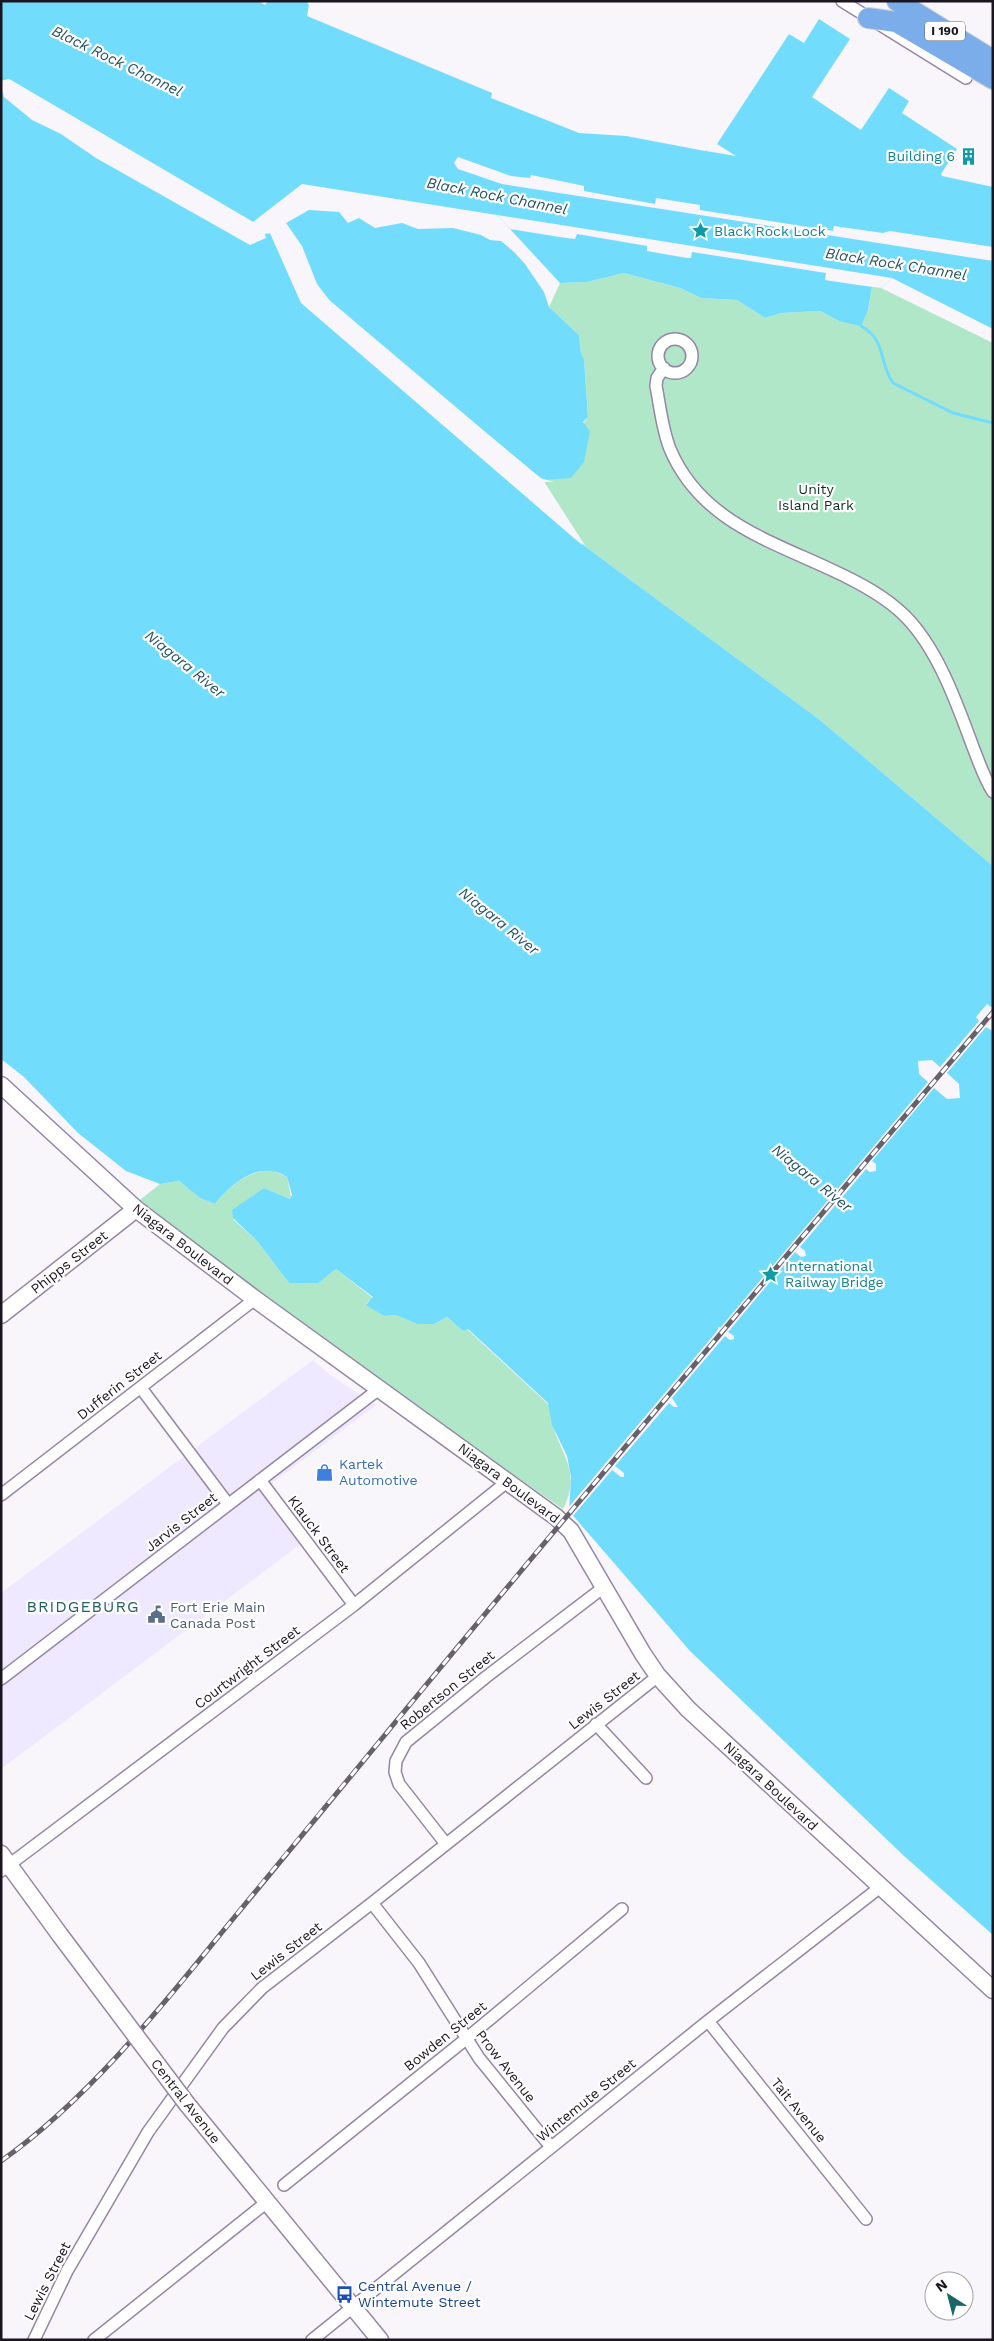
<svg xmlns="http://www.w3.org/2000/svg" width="994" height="2341" viewBox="0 0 994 2341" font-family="'Work Sans',sans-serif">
<rect width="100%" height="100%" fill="#f8f5fb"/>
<path fill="#eee9ff" d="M313 1360 330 1375 376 1405 271 1484 310 1537 1 1769V1593Z"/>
<path fill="#b0e7c8" d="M624 273 680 288 701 298 737 300 765 318 781 313 820 311 839 321 868 310 872 287 881 288 993 343V866L820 720 586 547 543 480 588 417 584 359 581 353 579 335 549 307 560 283 587 282Z
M271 1170 287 1177 291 1197 290 1199 264 1188 233 1219 258 1242 289 1283 318 1282 336 1269 373 1298 366 1304 384 1316 396 1315 417 1324H434L447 1317 463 1331 467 1329 550 1406C550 1447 586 1464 563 1509L415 1407 136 1203 160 1184 179 1181 200 1198 215 1204C229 1187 247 1171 271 1170Z"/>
<path fill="#72dcfd" d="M1 1H258L265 5 268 1H306L309 5 307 16 492 93 491 98 579 133 626 136 705 151 717 144 789 34 804 43 819 19 850 39 812 97 861 130 889 88 909 101 902 113 957 149 941 174 942 176 993 187V329L892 278 881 288 872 287 868 310 861 326 839 321 820 311 781 313 765 318 737 300 701 298 680 288 624 273 587 282 560 283 497 215 302 184 253 222 9 79 1 81Z
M1 88 2 91 252 235 274 233 305 305 586 547 820 720 993 866V1935L903 1855 690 1651 569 1511 571 1477 567 1456 552 1425 548 1403 468 1329 463 1331 447 1317 434 1324H417L396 1315 384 1316 366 1305 373 1297 336 1269 318 1283H289L258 1242 233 1218 232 1210 264 1188 290 1199 292 1195 287 1177C260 1159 232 1183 215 1204L200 1198 179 1181 160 1184 126 1171 78 1133 24 1077 1 1059Z
M309 210 339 212 348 223 359 218 375 228 402 223 418 229 453 228 481 235 490 240 501 241 514 252 525 264 544 292 549 307 579 335 581 353 584 359 588 417 583 422 590 431 584 462 571 478 543 480 491 437 483 434 330 301 317 284 302 246 286 223Z"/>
<path fill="#f8f5fb" d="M9 79 253 222 254 224 9 82 1 83V81Z
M1 86 253 232V234L264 231 266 238 250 245 96 158 61 134 32 120 4 97Z
M714 142 717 144 736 156 706 151Z
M458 157 511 176 530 178 531 175 575 184 584 186V191L655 204 656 198 700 205V210L833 231 834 226 883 233 890 231 993 247V261L502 184 458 169 454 163Z
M497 215 555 224 892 278 881 288 851 284 825 280 826 273 692 252 691 258H687L647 251V246L577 234 575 239 566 238 510 229Z
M269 231 276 232 307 303 580 539 582 545 301 303Z
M322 294 540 478 554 482H541L490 439 481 436 329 303Z
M987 1004 991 1007 993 1005V1031L986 1027 947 1073 959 1084 960 1098 947 1099 934 1088 872 1161 876 1164V1171L870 1172 866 1169 800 1247 805 1251 806 1256 801 1257 795 1252 728 1332 734 1336V1339L730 1340 725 1336 672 1398 678 1407H674L669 1403 615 1466 624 1473V1477H621L612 1470 572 1517 567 1509 718 1330V1327H721L928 1082 919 1074 918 1061 932 1060 940 1067 979 1021 976 1017Z"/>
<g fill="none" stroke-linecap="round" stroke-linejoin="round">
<path stroke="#72dcfd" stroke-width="3" d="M861 326C887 340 878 362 893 383L953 413 993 423"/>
<defs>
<path id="street" d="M842 1 966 78
M658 356a17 17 0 1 1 34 0a17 17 0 1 1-34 0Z
M664 368 657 378 656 386C660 406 662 429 670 449 700 520 768 540 832 570 858 582 885 596 905 616 938 649 957 704 973 747 979 762 984 778 993 792
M141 1388 228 1504
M260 1480 354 1605
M1 1495 255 1299
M1 1679 379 1389
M596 1724 646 1778
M446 1844 399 1784 395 1772 396 1761 406 1742 486 1677 604 1587
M1 1871 354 1605 508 1481
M372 1903 419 1963 479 2058 551 2147
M708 2021 866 2219
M284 2185 466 2039 622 1909
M34 2340 67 2271 148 2132 223 2028 262 1988 372 1903 658 1676
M94 2340 267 2202
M312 2340 708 2021 874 1892 879 1885"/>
<path id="secondary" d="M1 1085 136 1209 255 1299 556 1517 571 1531 643 1654 658 1676 688 1709 993 1990
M1 1315 136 1209
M1 1854 60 1935
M187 2104 380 2340"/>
<path id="highway" d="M897 1 993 60
M868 18 896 22 993 79"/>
</defs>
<use href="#street" stroke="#9686a5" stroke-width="14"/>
<use href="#secondary" stroke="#9686a5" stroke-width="19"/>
<use href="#highway" stroke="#d1d0d2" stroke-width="22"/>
<use href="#street" stroke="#fff" stroke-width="11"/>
<use href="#secondary" stroke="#fff" stroke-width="16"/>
<use href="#highway" stroke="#7badea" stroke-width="20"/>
<defs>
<path id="rail" d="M1 2161C85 2102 159 2010 223 1931 276 1866 330 1801 384 1736 584 1493 789 1253 993 1012"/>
</defs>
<use href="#rail" stroke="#66616a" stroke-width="5"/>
<use href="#rail" stroke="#fff" stroke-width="3" stroke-dasharray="9" stroke-linecap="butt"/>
<defs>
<path id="secondary-bridge" d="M60 1935 187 2104"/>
</defs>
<use href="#secondary-bridge" stroke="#9686a5" stroke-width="19" stroke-linecap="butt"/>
<use href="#secondary-bridge" stroke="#fff" stroke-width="16"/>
</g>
<defs>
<symbol id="building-bare" viewBox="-9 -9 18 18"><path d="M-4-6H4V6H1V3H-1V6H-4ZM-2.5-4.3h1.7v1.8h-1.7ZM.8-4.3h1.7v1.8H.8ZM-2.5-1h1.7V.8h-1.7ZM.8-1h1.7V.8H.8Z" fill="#0f9aa8" stroke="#fff" stroke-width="2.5" paint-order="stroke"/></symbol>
<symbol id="sight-bare" viewBox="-9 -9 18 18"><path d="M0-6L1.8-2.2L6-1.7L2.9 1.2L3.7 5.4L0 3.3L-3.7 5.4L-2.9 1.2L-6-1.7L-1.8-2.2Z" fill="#0f9aa8" stroke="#fff" stroke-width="2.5" paint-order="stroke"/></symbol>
<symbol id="shop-bare" viewBox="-9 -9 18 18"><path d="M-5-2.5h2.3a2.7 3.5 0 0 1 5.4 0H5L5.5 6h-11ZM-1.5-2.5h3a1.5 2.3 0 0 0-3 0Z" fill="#3f7fe0" stroke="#fff" stroke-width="2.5" paint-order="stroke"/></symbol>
<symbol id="civic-bare" viewBox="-9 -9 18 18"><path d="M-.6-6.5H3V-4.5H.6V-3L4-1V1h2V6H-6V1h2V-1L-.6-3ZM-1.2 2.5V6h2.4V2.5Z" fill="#5c6f8a" stroke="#fff" stroke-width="2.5" paint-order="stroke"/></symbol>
<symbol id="bus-bare" viewBox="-9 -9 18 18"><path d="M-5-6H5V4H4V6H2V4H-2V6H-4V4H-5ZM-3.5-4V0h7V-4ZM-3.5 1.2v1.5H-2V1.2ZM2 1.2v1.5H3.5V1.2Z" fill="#1a4fb4" stroke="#fff" stroke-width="2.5" paint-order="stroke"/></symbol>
</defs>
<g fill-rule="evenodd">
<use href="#building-bare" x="956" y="144" width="25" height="25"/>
<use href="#sight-bare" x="688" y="218" width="25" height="25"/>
<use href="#sight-bare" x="758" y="1262" width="25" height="25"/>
<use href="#shop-bare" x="312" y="1460" width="25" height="25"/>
<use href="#civic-bare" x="144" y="1602" width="25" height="25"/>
<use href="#bus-bare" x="332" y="2282" width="25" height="25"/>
</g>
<g text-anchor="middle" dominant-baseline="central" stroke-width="4.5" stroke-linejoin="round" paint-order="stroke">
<rect fill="#fff" stroke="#5f5b63" stroke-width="1" x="925" y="21.5" width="40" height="19" rx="4"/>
<g font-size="12" font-weight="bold" fill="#1b1520">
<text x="945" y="31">I 190</text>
</g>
<g font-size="14" fill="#0d838f" stroke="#fff" text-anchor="start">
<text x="955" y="156" text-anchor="end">Building 6</text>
<text x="714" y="231">Black Rock Lock</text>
<text x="785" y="1266">International<tspan x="785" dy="16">Railway Bridge</tspan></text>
</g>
<g font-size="14" fill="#0b3220" stroke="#fff">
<text x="816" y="489">Unity<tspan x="816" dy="16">Island Park</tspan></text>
</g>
<g font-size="14" fill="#1b1520" stroke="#fff">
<text transform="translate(183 1244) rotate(38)">Niagara Boulevard</text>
<text transform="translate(69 1262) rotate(-38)">Phipps Street</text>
<text transform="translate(119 1385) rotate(-38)">Dufferin Street</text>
<text transform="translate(509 1483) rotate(37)">Niagara Boulevard</text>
<text transform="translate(181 1522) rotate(-38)">Jarvis Street</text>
<text transform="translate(319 1534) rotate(53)">Klauck Street</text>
<text transform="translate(247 1667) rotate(-37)">Courtwright Street</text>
<text transform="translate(447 1690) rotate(-39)">Robertson Street</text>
<text transform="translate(604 1700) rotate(-38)">Lewis Street</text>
<text transform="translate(771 1786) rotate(43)">Niagara Boulevard</text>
<text transform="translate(286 1951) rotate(-38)">Lewis Street</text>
<text transform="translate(445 2036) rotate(-39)">Bowden Street</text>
<text transform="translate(506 2066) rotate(52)">Prow Avenue</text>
<text transform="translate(586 2100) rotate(-39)">Wintemute Street</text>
<text transform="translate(186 2101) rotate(52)">Central Avenue</text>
<text transform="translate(799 2110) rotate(51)">Tait Avenue</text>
<text transform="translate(47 2281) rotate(-63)">Lewis Street</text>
</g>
<g font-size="14" fill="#366cbe" stroke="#fff" text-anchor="start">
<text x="339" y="1464">Kartek<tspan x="339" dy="16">Automotive</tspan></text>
</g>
<g font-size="14" fill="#4e5e75" stroke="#fff" text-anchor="start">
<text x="170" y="1607">Fort Erie Main<tspan x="170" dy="16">Canada Post</tspan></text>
</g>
<g font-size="14" fill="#164399" stroke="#fff" text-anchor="start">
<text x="358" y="2286">Central Avenue /<tspan x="358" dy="16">Wintemute Street</tspan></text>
</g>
<g font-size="15" font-style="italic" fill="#265462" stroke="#fff">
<text transform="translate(117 61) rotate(26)">Black Rock Channel</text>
<text transform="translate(497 196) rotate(11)">Black Rock Channel</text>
<text transform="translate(896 264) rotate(9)">Black Rock Channel</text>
<text transform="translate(185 664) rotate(39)">Niagara River</text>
<text transform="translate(499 921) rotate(39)">Niagara River</text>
<text transform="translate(812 1178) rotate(39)">Niagara River</text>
</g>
<g font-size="16" letter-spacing="1" fill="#256062" stroke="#fff">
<text x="83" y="1606">BRIDGEBURG</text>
</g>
</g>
<rect width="994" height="2341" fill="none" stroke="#1b1520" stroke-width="5"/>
<g transform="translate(949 2296) rotate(324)"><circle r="24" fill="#ffffff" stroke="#a4a1a6"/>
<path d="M0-4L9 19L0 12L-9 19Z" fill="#19676a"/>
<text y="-8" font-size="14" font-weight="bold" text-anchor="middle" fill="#1b1520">N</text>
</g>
</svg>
